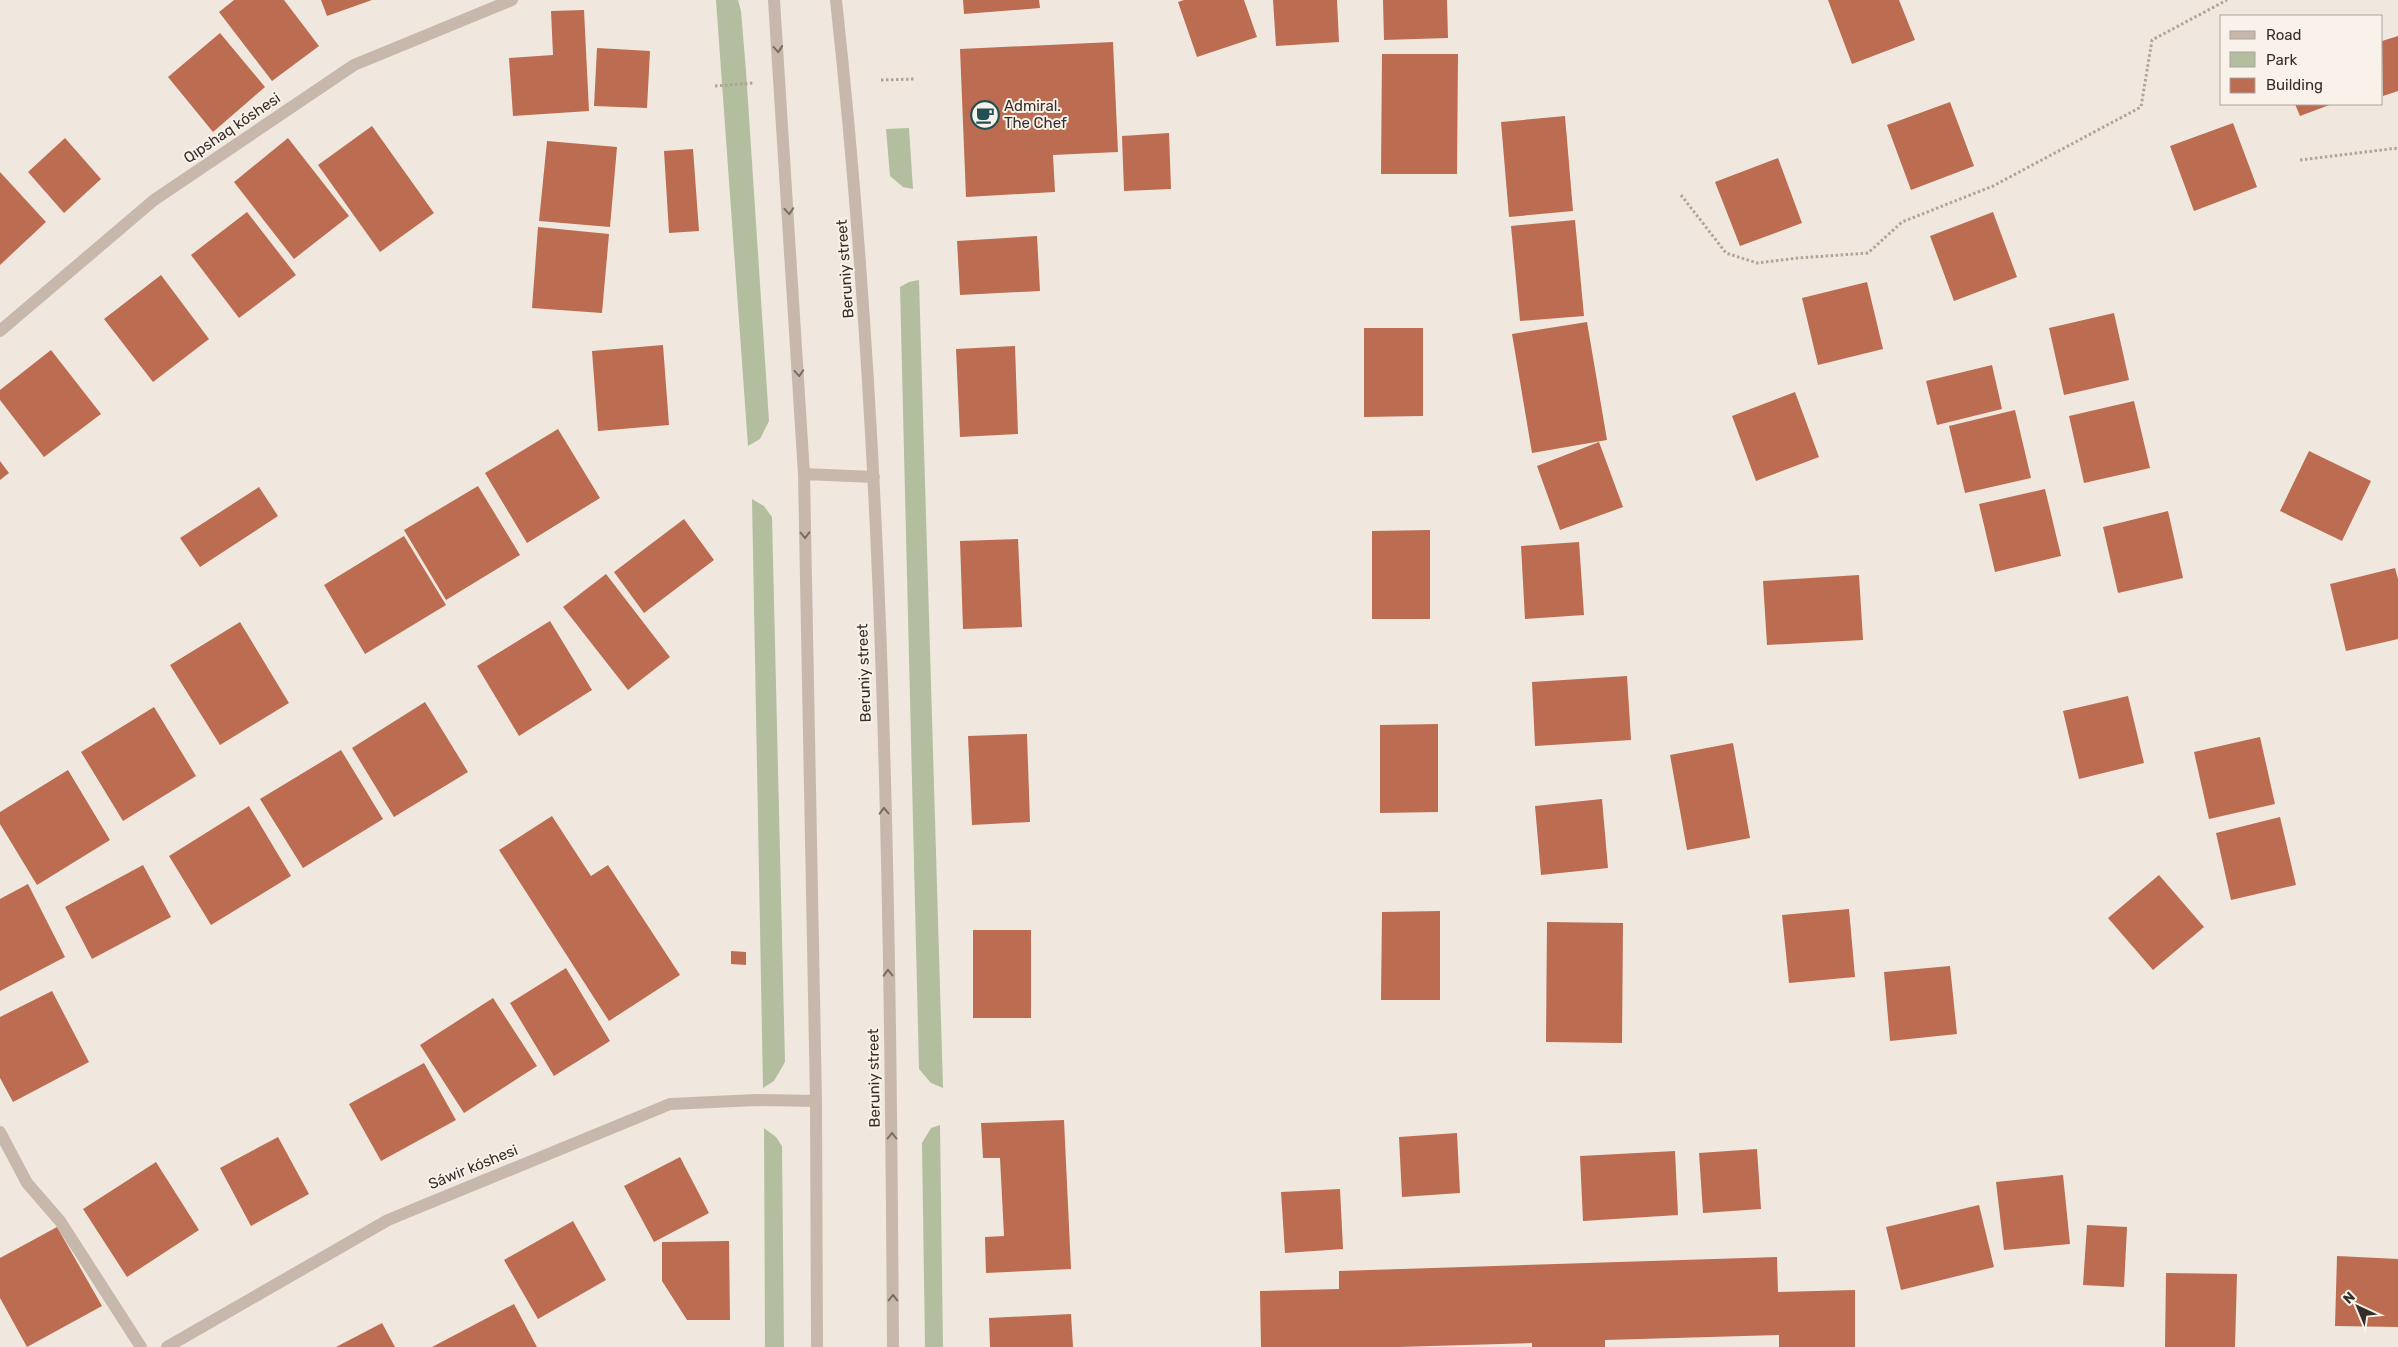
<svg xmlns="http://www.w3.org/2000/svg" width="2398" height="1347" viewBox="0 0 2398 1347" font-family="Rubik,sans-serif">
<rect width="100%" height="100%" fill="#f0e8de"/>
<path fill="#b3be9f" d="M716 0H738L741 11 746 71 769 421 760 439 748 446Z
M909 128 913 189 903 187 890 176 886 129Z
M919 280 943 1088 931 1083 919 1069 900 287 909 282Z
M752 499 764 506 772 517 785 1062 774 1081 763 1088Z
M940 1125 943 1347H925L922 1143 931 1128Z
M764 1128 776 1137 782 1146 784 1347H765Z"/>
<path fill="#bc6c50" d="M234 0H284L319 46 272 81 219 12Z
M321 0H372L327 16Z
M963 0H1039L1040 8 964 14Z
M1184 0H1244L1257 37 1197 57 1178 2Z
M1273 0H1337L1339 42 1276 46Z
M1383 0H1447L1448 38 1384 40Z
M1828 0H1899L1915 40 1852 64Z
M584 10 589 111 513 116 509 58 553 55 551 11Z
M220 33 265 87 213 132 168 77Z
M2398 36V91L2383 96 2382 41Z
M1113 42 1118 152 1053 155 1055 192 966 197 960 49Z
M597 48 650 51 647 108 594 106Z
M1382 54H1458L1457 174H1381Z
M1950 102 1974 166 1911 190 1887 125Z
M2295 104H2332L2300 116Z
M1565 116 1573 211 1509 217 1501 122Z
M2233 123 2257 187 2194 211 2170 146Z
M372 126 434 213 380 252 318 165Z
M1169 133 1171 189 1124 191 1122 136Z
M65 138 101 179 64 213 28 172Z
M288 138 349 216 294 259 234 182Z
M547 141 617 147 610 227 539 221Z
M693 149 699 231 669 233 664 151Z
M1778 158 1802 223 1740 246 1715 182Z
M0 172 46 222 0 265Z
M247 212 296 275 239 318 191 255Z
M1993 212 2017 277 1954 301 1930 236Z
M1575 220 1584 316 1520 321 1511 226Z
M538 227 609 234 602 313 532 308Z
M1037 236 1040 291 960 295 957 241Z
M161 275 209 339 153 382 104 319Z
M1867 282 1883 349 1818 365 1802 298Z
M2114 313 2129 380 2064 395 2049 328Z
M1587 322 1607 440 1532 453 1512 334Z
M1364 328H1423V416L1364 417Z
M663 345 669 425 598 431 592 351Z
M1015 346 1018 434 960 437 956 349Z
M51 350 101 414 44 457 0 400V390Z
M1992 365 2002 409 1937 425 1926 381Z
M1795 392 1819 457 1756 481 1732 416Z
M2134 401 2150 468 2084 483 2069 416Z
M2015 410 2031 478 1965 493 1949 426Z
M558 429 600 498 527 543 485 473Z
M1599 442 1623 507 1560 530 1537 466Z
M2309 451 2371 481 2342 541 2280 511Z
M0 461 9 473 0 480Z
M478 486 520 555 446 600 404 530Z
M259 487 278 516 200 567 180 538Z
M2045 489 2061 556 1995 572 1979 504Z
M2168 511 2183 578 2118 593 2103 527Z
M684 519 714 560 644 613 614 572Z
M1430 530V619H1372V531Z
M404 536 446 605 365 654 324 585Z
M1018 539 1022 627 963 629 960 541Z
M1579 542 1584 615 1525 619 1521 546Z
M2395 568 2398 579V639L2346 651 2330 584Z
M606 574 670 657 628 690 563 607Z
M1859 575 1863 640 1767 645 1763 581Z
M550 621 592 690 519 736 477 666Z
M240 622 289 703 220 745 170 665Z
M1627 676 1631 740 1535 746 1532 682Z
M2128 696 2144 763 2079 779 2063 711Z
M425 702 468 772 394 817 352 748Z
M154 707 196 776 123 821 81 752Z
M1438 724V812L1380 813V725Z
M1027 734 1030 822 972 825 968 736Z
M2260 737 2275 804 2209 819 2194 752Z
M1733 743 1750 838 1687 850 1670 755Z
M341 750 383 819 303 868 260 799Z
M68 770 110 840 37 885 0 824V812Z
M1602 799 1608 868 1541 875 1535 806Z
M249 806 291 876 211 925 169 856Z
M552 816 591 876 608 865 680 975 609 1021 499 850Z
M2280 817 2296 885 2231 900 2216 833Z
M143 865 171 917 92 959 65 907Z
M2159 875 2204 927 2153 970 2108 918Z
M28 884 65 957 0 991V899Z
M1849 909 1855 977 1789 983 1782 915Z
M1440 911V1000H1381L1382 912Z
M1547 922 1623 923 1622 1043 1546 1042Z
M973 930H1031V1018H973Z
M731 951 746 952V965L731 964Z
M1950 966 1957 1034 1890 1041 1884 972Z
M566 968 610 1041 554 1076 510 1003Z
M52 991 89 1062 13 1102 0 1078V1017Z
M493 998 537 1066 464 1113 420 1045Z
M424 1063 456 1120 381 1161 349 1104Z
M1064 1120 1071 1269 986 1273 985 1237 1004 1236 1000 1158H983L981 1123Z
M1457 1133 1460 1193 1402 1197 1399 1137Z
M278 1137 309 1194 251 1226 220 1168Z
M1757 1149 1761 1209 1703 1213 1699 1153Z
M1675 1151 1678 1215 1583 1221 1580 1156Z
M680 1157 709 1213 654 1242 624 1186Z
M156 1162 199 1230 127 1277 83 1209Z
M2063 1175 2070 1244 2004 1250 1996 1182Z
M1340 1189 1343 1249 1285 1253 1281 1192Z
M1979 1205 1994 1267 1901 1290 1886 1227Z
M573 1221 606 1280 538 1319 504 1260Z
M2087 1225 2127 1227 2124 1287 2083 1285Z
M57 1227 102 1306 27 1347 0 1298V1258Z
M729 1241 730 1320H687L662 1281V1242Z
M2337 1256 2398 1259V1327L2335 1326Z
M1777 1257 1778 1292 1855 1290V1347H1779V1335L1605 1340V1347H1532V1343L1398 1347H1261L1260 1291 1339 1289V1271Z
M2166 1273 2237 1274 2235 1347H2165Z
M514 1304 537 1347H432Z
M1071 1314 1073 1347H990L989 1318Z
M382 1323 395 1347H336Z"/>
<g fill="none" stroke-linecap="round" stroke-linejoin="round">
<path stroke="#b3a395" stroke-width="3" stroke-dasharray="2.5 2.5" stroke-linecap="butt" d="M881 80 915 79
M715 86 753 83
M2300 160 2398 148
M1681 195 1726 253 1757 263 1798 258 1868 253 1902 222 1993 186 2141 107 2152 40 2227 0"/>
<path stroke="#c8b8ab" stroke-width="12" d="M0 1132 27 1183 60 1221 141 1347"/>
<path stroke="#c8b8ab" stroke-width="12" d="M0 331 154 200 354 65 512 0
M167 1347 388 1220 670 1104 756 1100 816 1101"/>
<path stroke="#c8b8ab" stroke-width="12" d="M774 0 804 474 816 1101 817 1347
M836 0C885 447 890 898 893 1347
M804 474 874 477"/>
</g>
<defs><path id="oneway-chevron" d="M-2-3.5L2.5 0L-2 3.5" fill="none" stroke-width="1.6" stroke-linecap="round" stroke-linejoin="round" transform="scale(1.25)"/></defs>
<g stroke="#786c64">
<use href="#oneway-chevron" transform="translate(778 49) rotate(85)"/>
<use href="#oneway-chevron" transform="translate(789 211) rotate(86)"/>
<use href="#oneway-chevron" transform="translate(799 373) rotate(86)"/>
<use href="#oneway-chevron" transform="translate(805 535) rotate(89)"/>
<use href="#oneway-chevron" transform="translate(884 811) rotate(-91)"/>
<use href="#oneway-chevron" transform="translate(888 973) rotate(-91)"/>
<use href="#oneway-chevron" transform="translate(892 1136) rotate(-90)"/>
<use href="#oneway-chevron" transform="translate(893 1298) rotate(-90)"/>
</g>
<defs>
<symbol id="cafe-ring" viewBox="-11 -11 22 22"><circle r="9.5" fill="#f8f2ea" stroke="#225054" stroke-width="1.5"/><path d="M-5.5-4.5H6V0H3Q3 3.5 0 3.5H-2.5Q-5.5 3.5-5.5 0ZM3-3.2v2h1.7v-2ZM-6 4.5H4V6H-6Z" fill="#225054"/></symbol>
</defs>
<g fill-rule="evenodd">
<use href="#cafe-ring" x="969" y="99" width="32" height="32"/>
</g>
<g text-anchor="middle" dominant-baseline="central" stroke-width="4" stroke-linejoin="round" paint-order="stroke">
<g font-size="15" fill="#362e29" stroke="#f8f2ea" text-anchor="start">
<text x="1004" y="106">Admiral.<tspan x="1004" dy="17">The Chef</tspan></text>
</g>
<g font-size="15" fill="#362e29" stroke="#f8f2ea">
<text transform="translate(232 128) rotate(-34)">Qıpshaq kóshesi</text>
<text transform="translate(845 269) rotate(-94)">Beruniy street</text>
<text transform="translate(864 673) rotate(-92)">Beruniy street</text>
<text transform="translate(874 1078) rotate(-91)">Beruniy street</text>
<text transform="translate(473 1167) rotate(-22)">Sáwir kóshesi</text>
</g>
</g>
<rect x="2220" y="15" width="162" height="90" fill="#f8f2ea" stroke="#aaa49d"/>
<rect x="2230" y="31" width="25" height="8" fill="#c8b8ab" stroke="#aaa49d"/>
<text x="2266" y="40" font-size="15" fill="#362e29">Road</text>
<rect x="2230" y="52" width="25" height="15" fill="#b3be9f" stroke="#aaa49d"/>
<text x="2266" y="65" font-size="15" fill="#362e29">Park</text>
<rect x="2230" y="78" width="25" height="15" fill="#bc6c50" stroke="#aaa49d"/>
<text x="2266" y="90" font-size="15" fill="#362e29">Building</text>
<g transform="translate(2358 1307) rotate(316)" stroke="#f8f2ea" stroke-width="4" paint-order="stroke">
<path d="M0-4L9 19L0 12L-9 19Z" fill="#362e29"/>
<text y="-8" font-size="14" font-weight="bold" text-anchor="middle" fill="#362e29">N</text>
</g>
</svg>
